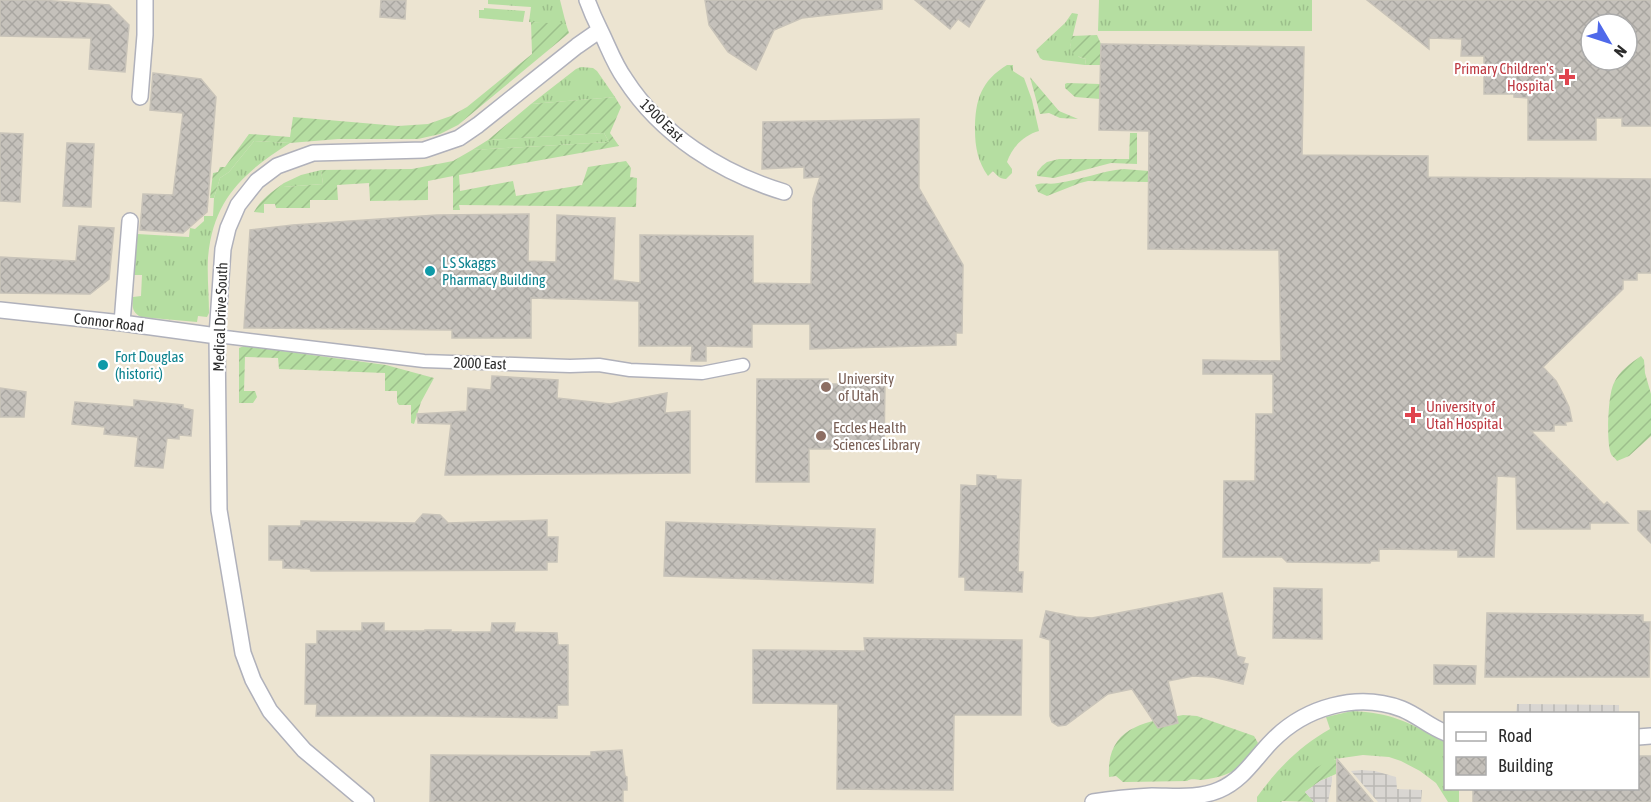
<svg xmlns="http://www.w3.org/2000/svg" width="1651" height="802" viewBox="0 0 1651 802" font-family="'Asap Condensed',sans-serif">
<defs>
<pattern id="grass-tufts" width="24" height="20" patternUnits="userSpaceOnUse" patternTransform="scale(1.5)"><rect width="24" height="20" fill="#b5dea1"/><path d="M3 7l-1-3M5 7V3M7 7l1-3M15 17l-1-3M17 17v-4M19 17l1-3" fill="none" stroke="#9cbf8b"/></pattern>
<pattern id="garden-furrows" width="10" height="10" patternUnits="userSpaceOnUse" patternTransform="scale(1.5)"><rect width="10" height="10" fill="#b5dea1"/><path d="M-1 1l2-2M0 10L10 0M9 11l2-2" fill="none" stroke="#9cbf8b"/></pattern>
<pattern id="plaza-grid" width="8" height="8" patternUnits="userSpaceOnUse" patternTransform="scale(1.5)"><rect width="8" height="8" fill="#d9d6d2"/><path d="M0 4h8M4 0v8" fill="none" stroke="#bab8b4"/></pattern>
<pattern id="building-cross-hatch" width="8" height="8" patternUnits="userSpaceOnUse" patternTransform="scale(1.5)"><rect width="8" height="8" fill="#c5c1bb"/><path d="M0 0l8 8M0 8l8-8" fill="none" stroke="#a9a6a1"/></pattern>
</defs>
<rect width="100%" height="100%" fill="#ece7e0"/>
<path fill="#ece4d1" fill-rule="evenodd" d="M0 0H1651V802H0ZM1591 24H1627V60H1591ZM1446 714H1638V788H1446Z"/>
<path fill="url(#grass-tufts)" d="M488 0H560L566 24 563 25 529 22 531 7 488 4Z
M1099 0H1312V31H1098Z
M484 8 525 11 523 22 479 18V10H484Z
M1072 13 1078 14 1070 47 1079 57 1086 59 1085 65 1043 60 1040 58 1036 50 1065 23Z
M1007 65H1013V71L1024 78 1032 100 1039 131C1024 135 1012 147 1007 162L1012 169V173L1006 179C999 179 997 175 993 171L988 176C978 162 975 147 975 130 975 100 981 81 1007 65Z
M581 67 593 68 597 71 615 97 531 104 576 69Z
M604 133 609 142 472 150 488 140Z
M254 141 290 143C244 172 213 199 208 258 207 276 209 295 209 313L207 317 198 316 197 322 141 317C132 312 132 307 133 297L141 296 142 275H133L137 234 189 237 190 228 195 229 204 221V216H213L214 198 220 178 229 172Z
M321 170 323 184 283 187 284 183 301 175Z
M1352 711C1391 713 1407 721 1440 740L1445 741 1446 788 1459 789V802H1448L1436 783 1420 771 1401 761 1389 757 1363 755 1335 759 1281 802H1257V797C1277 769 1300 746 1330 729L1326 717Z"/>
<path fill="url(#garden-furrows)" d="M531 22 566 24 569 33 458 125 440 134 418 139H338L290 143 254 141 229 172 220 178 214 198H210L213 173 218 172 220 167H225L249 134 290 137 293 117 398 126 428 124 451 116 467 107 532 54Z
M1097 35 1101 44 1100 65H1085L1086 59 1074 55 1070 47 1072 36Z
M1030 77 1059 111 1078 119 1060 118 1049 113 1040 114Z
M1067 83 1100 84V99L1075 97 1065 88V84Z
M615 97 621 107 610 133 619 146 459 175 460 191 513 181 516 196 582 185 588 167 626 161 631 168 630 177 637 178 636 207 459 205 460 210H453V176L428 181V200L370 201 369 183 337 185 338 200H310V208H276L275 204H264V213L254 212C260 200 273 191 284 183V187L323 184 321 170 412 169 453 161 472 150 609 142 604 133 488 140 531 104Z
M1130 133H1137V164L1111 163 1054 178 1037 176V172L1042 166 1047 162 1059 159H1129Z
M1124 169 1149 171V182L1088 181 1080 183 1047 196 1038 192 1035 185C1042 182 1050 185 1058 183 1081 180 1101 171 1124 169Z
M244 346 386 365 434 378 421 402 414 424 411 423V405H399L397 402V391H385V373L279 369 278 358 245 357 244 391H255L257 397 253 403H239V348Z
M1641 356 1644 360 1645 373 1651 394V436L1629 456 1617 461C1617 460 1611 455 1611 454 1606 443 1608 393 1614 383 1619 371 1631 363 1641 356Z
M1183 715 1197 716 1254 736 1258 743C1244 768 1230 777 1201 780 1195 780 1193 778 1187 781L1127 782H1123L1116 776 1109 777C1106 727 1144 722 1183 715Z
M1336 759V774L1320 781 1305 792 1314 802 1280 801C1297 780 1309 768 1336 759Z"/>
<path fill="url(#plaza-grid)" d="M1517 704 1619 705V713H1516Z
M1361 770 1375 771 1396 777 1397 789 1422 790 1421 802H1378L1351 771Z
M1332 776V781L1328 802H1314L1305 792 1320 781Z"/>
<path fill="url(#building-cross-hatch)" stroke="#c8c3b9" stroke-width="1.5" fill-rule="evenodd" d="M0 0H40L109 5 129 25 125 72 89 69 91 38 0 36Z
M381 0H406L405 19 380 17Z
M705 0H882V9L802 18 774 30 756 70 728 52 709 25Z
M915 0H985L969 27 958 19 950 29Z
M1367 0H1651V126H1622V118H1596V140H1528V98L1514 97V94H1484V56H1461L1462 39 1429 38V49ZM1591 24H1627V60H1591Z
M1101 44 1304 47 1302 155 1428 156V177L1651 179V273H1637V280H1623V289L1543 367 1556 381 1563 394 1569 407 1572 421 1565 422 1566 425H1554V431H1531L1604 505 1607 502 1628 523H1590V529H1517L1516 477 1497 476 1494 557H1458V550L1379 549V561H1371L1370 563 1287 562 1282 557H1223L1224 481H1255L1256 414H1273V374H1203V360L1281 361 1279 250 1148 249 1149 131 1099 130Z
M153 73 201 79 216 97 207 212 183 233 140 230 143 194 173 195 183 113 150 110Z
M919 119V188L963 265 962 333H956V345L810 349V324H752V347L706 346V361H691L692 346H639V301L531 298V338H452V330L244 328 250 230 293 225 437 215 529 214 528 261 556 262 557 215 615 218 613 280 640 283V235L753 236V283L811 284 813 199 820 177 804 178V167L762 169 763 122Z
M0 133 23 134 20 202 0 201Z
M67 143 94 144 91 207 63 206Z
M79 226 114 228 109 279 90 294 0 293V257L76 261Z
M492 376 558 380 557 398 610 404 667 393 665 413 690 411V473L445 475 451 424 418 423 417 414 467 411 468 388 491 390Z
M757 379H828V384H885L884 449H809V482H756Z
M0 388 26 392 24 417H0Z
M134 400 183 405V408L193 410 191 436 179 435V439L167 438 163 468 135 466 138 437 104 434 105 427 72 424 75 402 134 407Z
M977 475 996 476V479L1021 480 1018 572H1023L1022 592 965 590V577H959L961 485 977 486Z
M1638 511H1651V543L1638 530Z
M423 514 440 515 448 523 547 520V537H558L557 562H547V570L311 571 310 569 283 568V560H269V526H301V521L415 523Z
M666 522 875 529 873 583 664 576Z
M1274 588 1322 589V639L1273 638Z
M1222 593 1237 656 1245 658 1243 663 1248 664 1243 684 1213 677 1193 676 1168 681 1178 723 1158 728 1132 689 1108 694 1066 725 1058 726 1052 722 1050 716V640L1040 637 1046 611 1076 617 1092 618Z
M1487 613 1643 615V622H1650L1649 677H1485Z
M362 623H384V631H425V630H451V632H491L492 623H515L514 632 557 633 558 645H568V705H557V718L433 716H316L317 704H305L306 644H317V631H362Z
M864 638 1022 640 1021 715H954L953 790 837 789 838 704 753 703V650L865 651Z
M1434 665 1476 666 1475 684H1434Z
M622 750 625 776 627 777V790H623V802H430L431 755 591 756V752Z
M1638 756H1651V802H1473V789H1638Z
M1337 759 1373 802H1337Z"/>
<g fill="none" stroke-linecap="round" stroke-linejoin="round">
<defs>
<path id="pedestrian" d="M217 336 424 361 570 366 599 365 630 370 702 373 743 365"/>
<path id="minor" d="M587 0C591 11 595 20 600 30 608 46 614 64 625 79 661 135 721 173 784 192
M140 97 145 35V0
M0 310 122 323 217 336
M122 323 130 221
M1638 737 1651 736
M366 802 304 750 270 711 253 680 243 653 219 510 217 336 223 249 228 228 238 205 257 181 277 166 313 153 424 150 459 138 478 125 577 46 600 30
M1093 802C1112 799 1133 797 1152 796 1175 796 1198 799 1219 790 1243 780 1255 758 1272 741 1305 707 1357 692 1402 709 1417 715 1430 727 1446 733"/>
</defs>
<use href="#pedestrian" stroke="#b0b1bb" stroke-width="15"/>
<use href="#minor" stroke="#b0b1bb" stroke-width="18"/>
<use href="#pedestrian" stroke="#fff" stroke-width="12"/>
<use href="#minor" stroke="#fff" stroke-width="15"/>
</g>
<g fill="#e0444e" stroke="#fff" stroke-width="2">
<path d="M1564 68h6v6h6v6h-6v6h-6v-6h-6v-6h6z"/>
<path d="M1410 406h6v6h6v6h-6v6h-6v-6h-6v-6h6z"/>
</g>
<g fill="#0f9aa8" stroke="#fff" stroke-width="2">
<circle cx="430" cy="271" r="6"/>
<circle cx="103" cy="365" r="6"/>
</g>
<g fill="#8d6e63" stroke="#fff" stroke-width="2">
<circle cx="826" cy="387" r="6"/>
<circle cx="821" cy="436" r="6"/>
</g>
<g text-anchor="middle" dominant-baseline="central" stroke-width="4.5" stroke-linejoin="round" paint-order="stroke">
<g font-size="15" fill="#be3a42" stroke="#fff" text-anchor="end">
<text x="1554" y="68">Primary Children's<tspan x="1554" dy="17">Hospital</tspan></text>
<text x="1426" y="406" text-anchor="start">University of<tspan x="1426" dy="17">Utah Hospital</tspan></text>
</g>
<g font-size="15" fill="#2c2c2c" stroke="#fff">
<text transform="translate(662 120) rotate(44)">1900 East</text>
<text transform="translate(220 317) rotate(-88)">Medical Drive South</text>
<text transform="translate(109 322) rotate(7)">Connor Road</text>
<text transform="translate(480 363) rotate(2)">2000 East</text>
</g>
<g font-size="15" fill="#0d838f" stroke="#fff" text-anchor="start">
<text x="442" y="262">L S Skaggs<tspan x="442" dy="17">Pharmacy Building</tspan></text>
<text x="115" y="356">Fort Douglas<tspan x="115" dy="17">(historic)</tspan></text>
</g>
<g font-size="15" fill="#785e54" stroke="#fff" text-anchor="start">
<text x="838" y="378">University<tspan x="838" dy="17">of Utah</tspan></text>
<text x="833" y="427">Eccles Health<tspan x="833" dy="17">Sciences Library</tspan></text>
</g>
</g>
<rect x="1444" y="712" width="195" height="78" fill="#ffffff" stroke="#ababab" stroke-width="1.5"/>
<rect x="1456" y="732" width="30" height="9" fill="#ffffff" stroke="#ababab" stroke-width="1.5"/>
<text x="1498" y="742" font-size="18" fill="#2c2c2c">Road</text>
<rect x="1456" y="757" width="30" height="18" fill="url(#building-cross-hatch)" stroke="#ababab" stroke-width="1.5"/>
<text x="1498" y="772" font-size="18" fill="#2c2c2c">Building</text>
<g transform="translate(1609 42) rotate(129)"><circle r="28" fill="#ffffff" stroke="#ababab" stroke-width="1.5"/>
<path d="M0-4.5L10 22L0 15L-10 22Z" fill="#4f69ea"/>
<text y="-9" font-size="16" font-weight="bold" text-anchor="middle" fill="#2c2c2c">N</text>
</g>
</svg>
